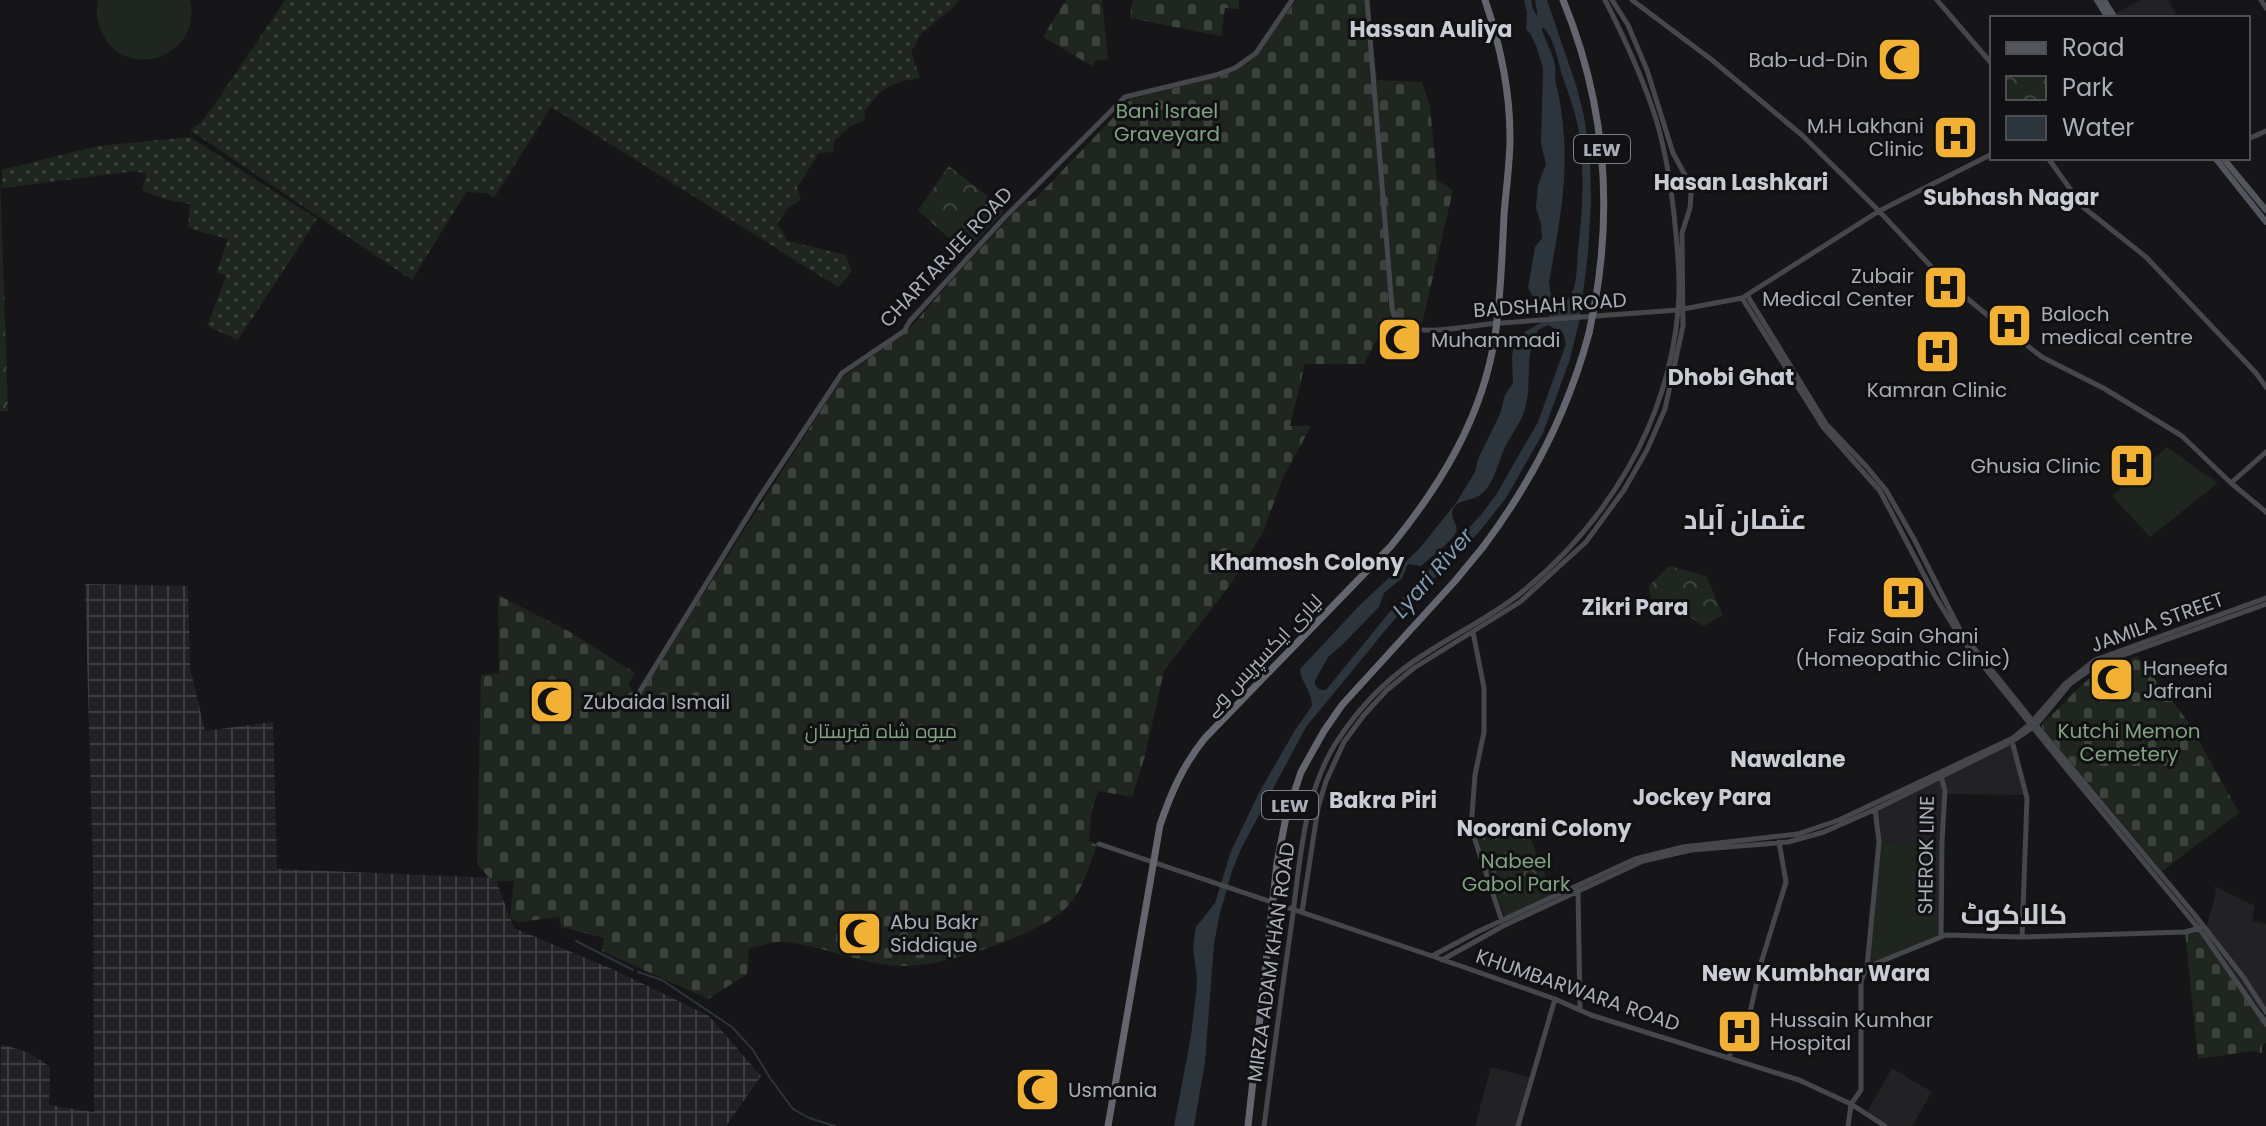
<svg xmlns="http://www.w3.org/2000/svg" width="2266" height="1126" viewBox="0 0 2266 1126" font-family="Poppins,Cairo,sans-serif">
<defs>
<pattern id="industrial-grid" width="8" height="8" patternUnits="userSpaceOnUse" patternTransform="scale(2)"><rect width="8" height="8" fill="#222225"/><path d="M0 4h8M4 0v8" fill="none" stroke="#3f3f43"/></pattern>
<pattern id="grass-dots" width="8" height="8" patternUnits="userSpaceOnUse" patternTransform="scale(2)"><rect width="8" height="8" fill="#1e261f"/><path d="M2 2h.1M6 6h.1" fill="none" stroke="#3c433d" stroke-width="1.8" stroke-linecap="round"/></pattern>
<pattern id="cemetery-stones" width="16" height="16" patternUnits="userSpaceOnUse" patternTransform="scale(2)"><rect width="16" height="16" fill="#1e261f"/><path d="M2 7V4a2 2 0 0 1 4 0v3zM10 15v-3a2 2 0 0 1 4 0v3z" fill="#3c433d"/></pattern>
<pattern id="park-crowns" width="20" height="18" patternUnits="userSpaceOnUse" patternTransform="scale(2)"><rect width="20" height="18" fill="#1e261f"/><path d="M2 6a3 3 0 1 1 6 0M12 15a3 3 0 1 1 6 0" fill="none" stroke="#3c433d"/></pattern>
</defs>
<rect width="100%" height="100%" fill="#161618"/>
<path fill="#222225" d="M2140 0H2168L2178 18H2115L2113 15Z
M2013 738 2026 795 1945 794 1942 845 1879 842 1875 804Z
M2214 886 2255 906 2252 921 2266 924V1008L2260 1010 2204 935 2216 893Z
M1491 1067 1533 1078 1518 1126H1475Z
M1892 1068 1932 1092 1912 1126H1885L1866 1114Z"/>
<path fill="url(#industrial-grid)" d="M85 584 188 586 190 668 205 731 273 722 277 869 495 878 514 928 619 972 709 1016 761 1076 726 1126H0L1 1044 30 1053 50 1067 49 1105 94 1112 93 866Z"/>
<path fill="url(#grass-dots)" d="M285 0H958L956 5 922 33 911 52 920 78C889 83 883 87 864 112L865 120 851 126 834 141 833 152 819 153 797 188 801 199 787 209 777 224 788 241 846 255 852 272 838 287 551 107 494 198 486 193 466 192 412 280 190 130 201 122 213 107Z
M190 137 317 219 238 340 207 326 226 276 217 272 228 239 188 228 190 204 164 199 142 190 146 174 136 171 2 188V170L98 146Z"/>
<path fill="url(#cemetery-stones)" d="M1066 0H1102L1108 59 1094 61 1092 66 1043 37Z
M1133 0H1239V9L1225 8 1221 36 1130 18Z
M1296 0H1367L1377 80 1422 82 1430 107 1437 180 1453 190 1422 324H1403L1399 322 1376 341 1364 364H1305L1290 426H1311L1283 478 1263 532 1230 585 1164 671 1145 756 1132 797 1098 791 1092 810 1089 841 1097 845C1089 866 1083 889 1069 905 1043 934 943 967 905 966 863 966 826 946 785 942 774 941 761 946 749 948L747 974 708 999 602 951 604 938 561 927 559 917 519 922 510 919 514 881H492L477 864 481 675 499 673 498 595 570 632 635 673 628 685 636 694 649 679 841 379 910 328 958 273 1025 201H1031L1036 198 1131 99 1218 77 1257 54Z
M2137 656 2189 723 2239 813 2162 871 2042 728V723C2063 708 2077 684 2101 671 2112 665 2125 661 2137 656Z
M2185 932H2202L2266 1018V1043L2262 1045V1053L2253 1051 2198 1059Z"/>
<path fill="url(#park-crowns)" d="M949 166 1005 210 965 253 918 210Z
M0 172 8 411H0Z
M1669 566 1706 576 1723 615 1702 627C1692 613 1668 610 1652 604L1649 586Z
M1471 828 1528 832 1555 899 1507 922Z"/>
<path fill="#1e261f" d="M98 0H190C204 57 123 85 101 30 96 20 96 11 98 0Z
M2167 447 2218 483 2150 537 2112 496Z
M1879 842 1942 845 1941 938 1867 966Z"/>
<path fill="#2c353c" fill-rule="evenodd" d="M1524 0H1531L1533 9 1538 17 1535 0H1547L1576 85 1584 116 1590 160 1591 202 1588 253 1580 318 1569 362 1543 433 1506 498 1479 532 1393 621 1306 727 1241 849 1232 871 1219 917 1214 944 1205 1062 1194 1126H1174L1191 1036 1196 994 1197 979 1193 946 1196 927 1215 903 1231 851 1260 791 1295 730 1312 706C1312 691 1300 681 1300 669L1358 607 1419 549 1456 503 1475 472 1478 459 1500 414 1505 395 1513 383 1512 357 1514 343 1523 333 1549 318 1550 312 1548 306 1532 295 1528 288 1535 247 1542 238 1541 224 1536 208 1538 185 1546 164 1541 144 1543 69 1537 48 1531 35 1526 29 1527 12ZM1543 27C1554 38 1557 57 1561 72 1567 90 1574 108 1578 126 1585 168 1583 208 1578 250 1576 269 1579 297 1559 306L1551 296 1549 282C1562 211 1573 155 1556 84 1554 78 1556 72 1555 66 1553 54 1546 42 1542 30ZM1548 325 1563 333 1566 344 1538 422 1496 495 1480 516 1388 614 1326 690H1320L1315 685V681L1328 657 1343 644 1379 607 1384 593 1402 578 1408 564 1421 566C1428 559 1454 540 1456 532 1459 525 1449 517 1453 509 1458 499 1472 501 1480 495 1493 486 1497 466 1503 452 1509 436 1521 425 1525 408 1533 381 1523 357 1538 330Z"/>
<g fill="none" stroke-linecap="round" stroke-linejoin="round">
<path stroke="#2c353c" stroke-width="2" d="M576 941 633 970
M638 972 662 980 732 1027 753 1050 770 1078 793 1109 809 1118 835 1126"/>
<path stroke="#45474d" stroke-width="5" d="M1367 0 1392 308 1397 325C1425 335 1459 328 1488 324L1678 310 1742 298 1879 211 1992 154
M1632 0 1712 60 1803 136 1879 211 1941 277 1991 318 2042 357 2105 389 2182 436 2231 483 2266 512
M1937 0 1992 64
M2261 0 2266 8
M2248 139 2266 131
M2048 158 2083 207 2146 257 2256 373 2266 387
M1747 295 1826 424 1866 466 1886 490 1914 539 1961 632 2036 725 2194 914 2244 978 2266 1012
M1742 298 1823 427 1880 491 1935 596 1960 637 2068 771 2204 935 2266 1024
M2231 483 2266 452
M1473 632 1484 688V732L1475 775 1471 828 1502 921
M637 696 757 501 842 373 904 331 910 321 1005 217 1125 97 1216 75 1235 68 1256 53 1292 0
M2016 739 2036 725 2070 684 2098 664 2266 604
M2012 741 2027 798 2022 937
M1941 776 1945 791 1942 841 1941 937
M1099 844 1432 956 1555 999 1591 1015 1799 1080 1851 1104 1885 1126
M1578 890 1580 1010
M1302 912 1318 808 1326 781 1344 742 1364 715 1387 690 1414 668 1520 602 1586 542 1624 490 1647 450 1665 409 1683 326 1682 233 1690 208 1691 193 1685 175 1673 153 1647 70 1628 25 1612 0
M1432 956 1477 932 1635 859 1683 847 1798 834 1839 820 2013 738 2030 724 2065 684 2095 660 2266 598
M1442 960 1503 926 1643 861 1691 850 1788 842 1824 832 1876 809 2007 744
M1867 967 1946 935 2022 937 2185 932 2200 928
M1729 1057 1751 1008 1761 963 1786 882 1779 842
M1264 1126C1273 1058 1282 989 1292 921 1300 862 1303 798 1334 746 1351 719 1373 693 1398 673 1436 642 1484 623 1522 592 1608 522 1668 423 1678 311 1681 279 1677 246 1674 214 1670 178 1664 141 1652 107 1639 70 1623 35 1605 0
M1518 1126 1555 999
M1848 1126 1851 1104 1861 1090V981L1867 967 1879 842 1875 809"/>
<path stroke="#53555c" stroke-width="6" d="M2097 0 2108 18
M2104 0 2115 18
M2215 158 2266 222
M2223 158 2266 210"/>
<path stroke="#63666e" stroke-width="7" d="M1563 0C1603 97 1613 200 1595 303
M1483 547C1531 483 1568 412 1589 333"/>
<path stroke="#63666e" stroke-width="7" d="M1589 333 1595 303
M1108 1126 1160 825C1171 793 1183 765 1205 738L1391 546C1441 485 1483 416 1495 336 1501 297 1502 256 1504 215 1506 189 1510 163 1510 137 1510 90 1500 44 1485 0
M1248 1126 1277 863 1286 817 1301 772 1324 731 1342 705 1455 581 1483 547"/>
</g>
<defs>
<symbol id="mosque-square" viewBox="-11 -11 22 22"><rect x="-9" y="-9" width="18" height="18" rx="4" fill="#f2b134" stroke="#111113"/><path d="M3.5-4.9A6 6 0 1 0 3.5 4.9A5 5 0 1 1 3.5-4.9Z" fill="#111"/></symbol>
<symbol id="hospital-square" viewBox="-11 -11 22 22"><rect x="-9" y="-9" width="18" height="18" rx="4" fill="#f2b134" stroke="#111113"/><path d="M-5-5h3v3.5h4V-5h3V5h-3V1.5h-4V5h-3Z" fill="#111"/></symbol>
</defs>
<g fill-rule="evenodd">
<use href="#mosque-square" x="1874" y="34" width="51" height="51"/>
<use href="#hospital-square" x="1930" y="112" width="51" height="51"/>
<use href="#hospital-square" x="1920" y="262" width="51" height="51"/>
<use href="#hospital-square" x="1984" y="300" width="51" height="51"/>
<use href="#mosque-square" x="1374" y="314" width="51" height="51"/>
<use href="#hospital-square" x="1912" y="326" width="51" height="51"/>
<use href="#hospital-square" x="2106" y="440" width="51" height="51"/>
<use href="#hospital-square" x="1878" y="572" width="51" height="51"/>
<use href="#mosque-square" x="2086" y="654" width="51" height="51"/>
<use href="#mosque-square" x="526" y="676" width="51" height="51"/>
<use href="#mosque-square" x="834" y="908" width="51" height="51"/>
<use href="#hospital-square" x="1714" y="1006" width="51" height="51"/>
<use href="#mosque-square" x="1012" y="1064" width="51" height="51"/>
</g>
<g text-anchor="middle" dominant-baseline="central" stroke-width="6" stroke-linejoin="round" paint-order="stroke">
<g fill="#111113" stroke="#7b7e86" stroke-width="2">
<rect x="1574" y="135" width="56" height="28" rx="6"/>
<rect x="1262" y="791" width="56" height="28" rx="6"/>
</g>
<g font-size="18" font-weight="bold" fill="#a8adb8">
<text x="1602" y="149">LEW</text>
<text x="1290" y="805">LEW</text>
</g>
<g font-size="20" fill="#a8adb8" stroke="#111113" text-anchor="start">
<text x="1868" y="60" text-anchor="end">Bab-ud-Din</text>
<text x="1924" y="126" text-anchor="end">M.H Lakhani<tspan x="1924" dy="23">Clinic</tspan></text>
<text x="1914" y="276" text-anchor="end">Zubair<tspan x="1914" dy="23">Medical Center</tspan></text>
<text x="2041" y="314">Baloch<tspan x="2041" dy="23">medical centre</tspan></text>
<text x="1431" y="340">Muhammadi</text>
<text x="1937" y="390" text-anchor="middle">Kamran Clinic</text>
<text x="2101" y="466" text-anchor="end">Ghusia Clinic</text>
<text x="1903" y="636" text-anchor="middle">Faiz Sain Ghani<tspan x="1903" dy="23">(Homeopathic Clinic)</tspan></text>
<text x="2143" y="668">Haneefa<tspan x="2143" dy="23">Jafrani</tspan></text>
<text x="583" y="702">Zubaida Ismail</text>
<text x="890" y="922">Abu Bakr<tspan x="890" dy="23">Siddique</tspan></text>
<text x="1770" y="1020">Hussain Kumhar<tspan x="1770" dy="23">Hospital</tspan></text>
<text x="1068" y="1090">Usmania</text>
</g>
<g font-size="20" fill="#7fa381" stroke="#111113">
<text x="1167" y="111">Bani Israel<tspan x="1167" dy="23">Graveyard</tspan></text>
<text x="881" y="731">میوہ شاہ قبرستان</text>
<text x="2129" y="731">Kutchi Memon<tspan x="2129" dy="23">Cemetery</tspan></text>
<text x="1516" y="861">Nabeel<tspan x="1516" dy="23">Gabol Park</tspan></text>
</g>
<g font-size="20" fill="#a8adb8" stroke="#111113">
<text transform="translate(946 257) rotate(-47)">CHARTARJEE ROAD</text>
<text transform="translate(1550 305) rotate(-4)">BADSHAH ROAD</text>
<text transform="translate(2157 622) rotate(-20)">JAMILA STREET</text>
<text transform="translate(1263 655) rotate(-46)">لیاری ایکسپریس وے</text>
<text transform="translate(1926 855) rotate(-89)">SHEROK LINE</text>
<text transform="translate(1271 962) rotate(-82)">MIRZA ADAM KHAN ROAD</text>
<text transform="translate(1578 990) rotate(19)">KHUMBARWARA ROAD</text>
</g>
<g font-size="22" font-weight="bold" fill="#c9ccd4" stroke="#111113">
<text x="1431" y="29">Hassan Auliya</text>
<text x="1741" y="182">Hasan Lashkari</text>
<text x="2011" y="197">Subhash Nagar</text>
<text x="1731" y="377">Dhobi Ghat</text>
<text x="1307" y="562">Khamosh Colony</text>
<text x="1635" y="607">Zikri Para</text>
<text x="1788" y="759">Nawalane</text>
<text x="1702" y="797">Jockey Para</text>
<text x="1383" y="800">Bakra Piri</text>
<text x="1544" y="828">Noorani Colony</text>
<text x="1816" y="973">New Kumbhar Wara</text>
</g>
<g font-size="22" font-style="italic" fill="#7f9bb3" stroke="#111113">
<text transform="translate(1433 573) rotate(-49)">Lyari River</text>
</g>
<g font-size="28" font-weight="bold" fill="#c9ccd4" stroke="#111113">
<text x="1745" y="519">عثمان آباد</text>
<text x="2014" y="914">کالاکوٹ</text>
</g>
</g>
<rect x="1990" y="16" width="260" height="144" fill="#111113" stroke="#4d4f55" stroke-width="2"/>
<rect x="2006" y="42" width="40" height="12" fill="#53555c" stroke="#4d4f55" stroke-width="2"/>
<text x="2062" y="56" font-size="24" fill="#a8adb8">Road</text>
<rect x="2006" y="76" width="40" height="24" fill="url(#park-crowns)" stroke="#4d4f55" stroke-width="2"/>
<text x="2062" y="96" font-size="24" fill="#a8adb8">Park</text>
<rect x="2006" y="116" width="40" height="24" fill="#2c353c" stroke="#4d4f55" stroke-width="2"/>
<text x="2062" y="136" font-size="24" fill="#a8adb8">Water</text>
</svg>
